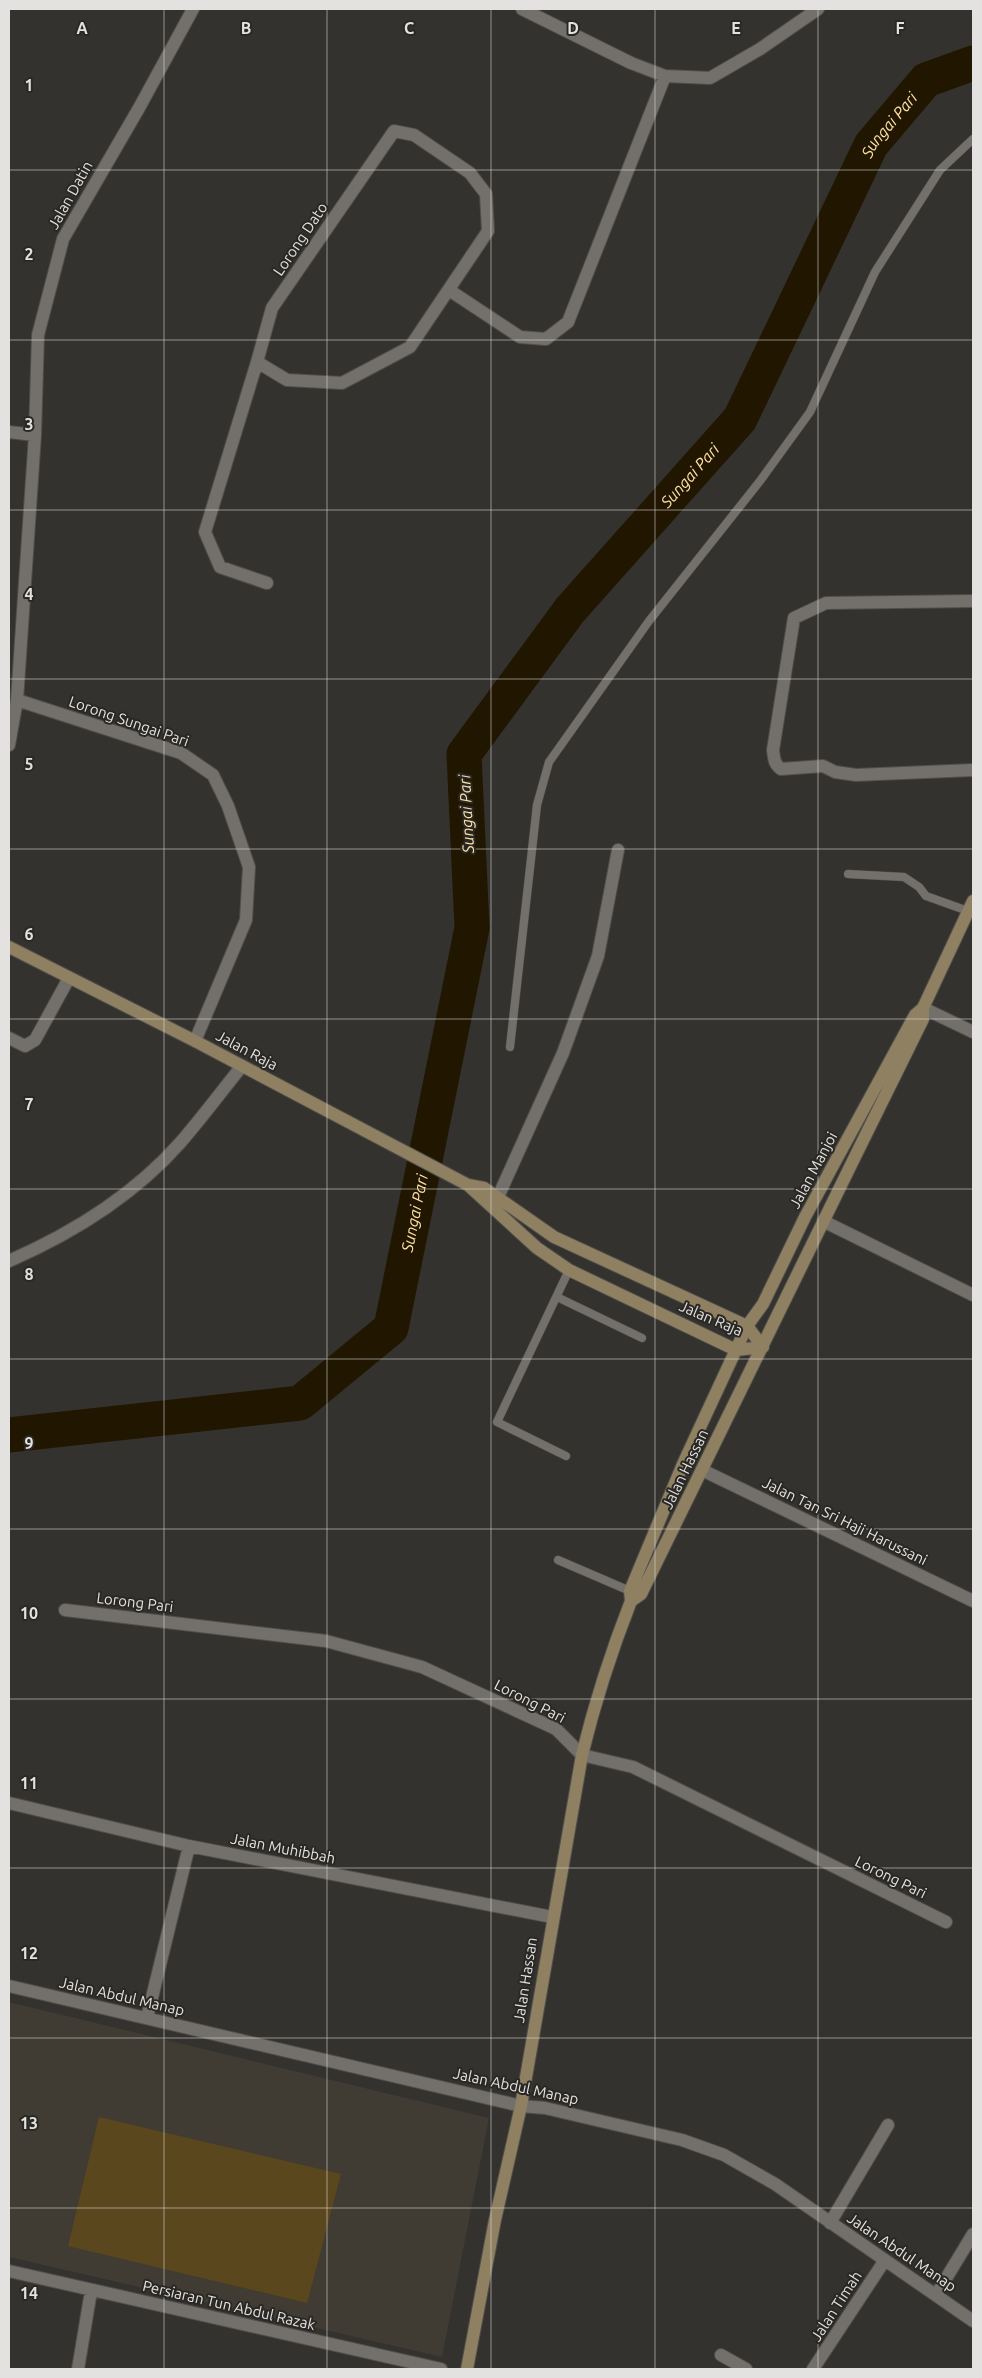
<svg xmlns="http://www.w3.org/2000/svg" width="982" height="2378" viewBox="0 0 982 2378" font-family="Ubuntu,sans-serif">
<rect width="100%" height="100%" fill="#34322e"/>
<path fill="#403b33" d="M9 2002 489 2118 442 2357 9 2257Z"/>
<path fill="#5a471d" d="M99 2117 341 2174 307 2303 68 2246Z"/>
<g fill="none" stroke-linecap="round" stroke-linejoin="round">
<path stroke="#211600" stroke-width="35" id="s1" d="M9 1435 300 1403 391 1328 472 928 464 754 570 610 740 419 871 145 926 80 973 63"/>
<defs>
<path id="lane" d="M848 874 904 877 919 887 926 896 968 911
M510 1047 537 805 549 762 649 621 760 481 810 412 875 272 940 170 973 139
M557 1297 642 1338
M566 1456 497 1422 569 1270
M558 1560 630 1591"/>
<path id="street" d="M522 9 631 63 665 76 710 78 760 49 818 9
M394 131 414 135 470 173 486 194 488 231 410 347 342 383 287 380 257 362 272 308Z
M449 290 520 337 546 339 568 322 665 76
M257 362 205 532 220 567 267 583
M9 432 35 435
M973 601 826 603 794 618 773 750C774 758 774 764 781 769L823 766 835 772 856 775 973 770
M17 700 181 753 213 775 228 806 249 867 246 920 195 1041
M9 745 17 700 35 435 38 335 63 239 139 108 193 9
M923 1008 973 1032
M9 1038 25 1046 35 1040 69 978
M498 1197 563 1053 598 956 618 850
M823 1221 973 1295
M9 1261C73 1233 133 1196 180 1143 201 1119 221 1092 242 1066
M702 1470 973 1601
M65 1610 326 1641 422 1667 556 1729 582 1755 633 1767 946 1922
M9 1803 189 1846 552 1917
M9 1986 521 2106 545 2108 682 2140 724 2155 775 2184 973 2321
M147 2018 189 1846
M830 2223 888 2125
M9 2271 441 2369
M936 2295 973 2234
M721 2355 746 2369
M78 2369 91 2291
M813 2369 885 2260"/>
<path id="secondary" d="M9 947 195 1041 468 1185 537 1248 569 1270 736 1350 763 1347
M468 1185 484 1188 554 1237 747 1326 763 1347
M631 1601 641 1594C736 1402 828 1210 923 1019V1008
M467 2369 495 2220 521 2106 582 1755C595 1702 611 1652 631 1601L630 1591 683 1464 747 1326 763 1304 805 1217 915 1015 923 1008 973 901"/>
</defs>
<use href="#lane" stroke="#4f4e4b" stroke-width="9"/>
<use href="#street" stroke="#4f4e4b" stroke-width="14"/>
<use href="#secondary" stroke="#4f4e4b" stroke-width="14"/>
<use href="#lane" stroke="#73706c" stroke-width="8"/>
<use href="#street" stroke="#73706c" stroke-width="12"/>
<use href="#secondary" stroke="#8e8060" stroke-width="12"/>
</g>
<path fill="none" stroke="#e4e2e0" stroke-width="1" stroke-opacity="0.55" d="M164 9V2369M327 9V2369M491 9V2369M655 9V2369M818 9V2369M9 170H973M9 340H973M9 510H973M9 679H973M9 849H973M9 1019H973M9 1189H973M9 1359H973M9 1529H973M9 1699H973M9 1868H973M9 2038H973M9 2208H973"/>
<g text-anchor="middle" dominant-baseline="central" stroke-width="4" stroke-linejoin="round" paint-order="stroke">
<g font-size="15" fill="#e4e2e0" stroke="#2a2824">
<text transform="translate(70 195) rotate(-61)">Jalan Datin</text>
<text transform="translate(300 239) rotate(-56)">Lorong Dato</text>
<text transform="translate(129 721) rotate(19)">Lorong Sungai Pari</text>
<text transform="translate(247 1050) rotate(28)">Jalan Raja</text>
<text transform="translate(813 1170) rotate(-62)">Jalan Manjoi</text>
<text transform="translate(711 1318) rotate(23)">Jalan Raja</text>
<text transform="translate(685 1469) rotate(-64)">Jalan Hassan</text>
<text transform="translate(845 1521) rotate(26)">Jalan Tan Sri Haji Harussani</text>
<text transform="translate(135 1602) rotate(7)">Lorong Pari</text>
<text transform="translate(530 1701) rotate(27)">Lorong Pari</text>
<text transform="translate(283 1848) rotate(11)">Jalan Muhibbah</text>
<text transform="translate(891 1877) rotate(26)">Lorong Pari</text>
<text transform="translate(525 1980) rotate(-81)">Jalan Hassan</text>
<text transform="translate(122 1996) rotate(13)">Jalan Abdul Manap</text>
<text transform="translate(516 2086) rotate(12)">Jalan Abdul Manap</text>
<text transform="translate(902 2252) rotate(34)">Jalan Abdul Manap</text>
<text transform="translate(229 2305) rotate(13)">Persiaran Tun Abdul Razak</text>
<text transform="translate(836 2306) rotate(-57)">Jalan Timah</text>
</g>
<g font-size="16" font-style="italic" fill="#fde0a6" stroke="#2a2824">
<text stroke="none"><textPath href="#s1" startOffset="1758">Sungai Pari</textPath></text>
<text stroke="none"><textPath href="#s1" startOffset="1352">Sungai Pari</textPath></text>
<text transform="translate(466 814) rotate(-93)">Sungai Pari</text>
<text stroke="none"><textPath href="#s1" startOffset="528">Sungai Pari</textPath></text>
</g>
</g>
<g font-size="16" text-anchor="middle" font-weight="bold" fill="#e4e2e0" stroke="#2a2824" stroke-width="4" stroke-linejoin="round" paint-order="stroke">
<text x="82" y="34">A</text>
<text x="246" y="34">B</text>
<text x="409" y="34">C</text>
<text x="573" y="34">D</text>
<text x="736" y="34">E</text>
<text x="900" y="34">F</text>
<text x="29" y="91">1</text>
<text x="29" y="260">2</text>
<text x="29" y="430">3</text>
<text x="29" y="600">4</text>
<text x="29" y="770">5</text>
<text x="29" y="940">6</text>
<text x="29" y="1110">7</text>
<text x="29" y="1280">8</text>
<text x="29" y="1449">9</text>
<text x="29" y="1619">10</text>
<text x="29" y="1789">11</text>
<text x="29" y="1959">12</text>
<text x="29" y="2129">13</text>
<text x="29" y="2299">14</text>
</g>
<rect width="982" height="2378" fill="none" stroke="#e4e2e0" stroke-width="20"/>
</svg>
